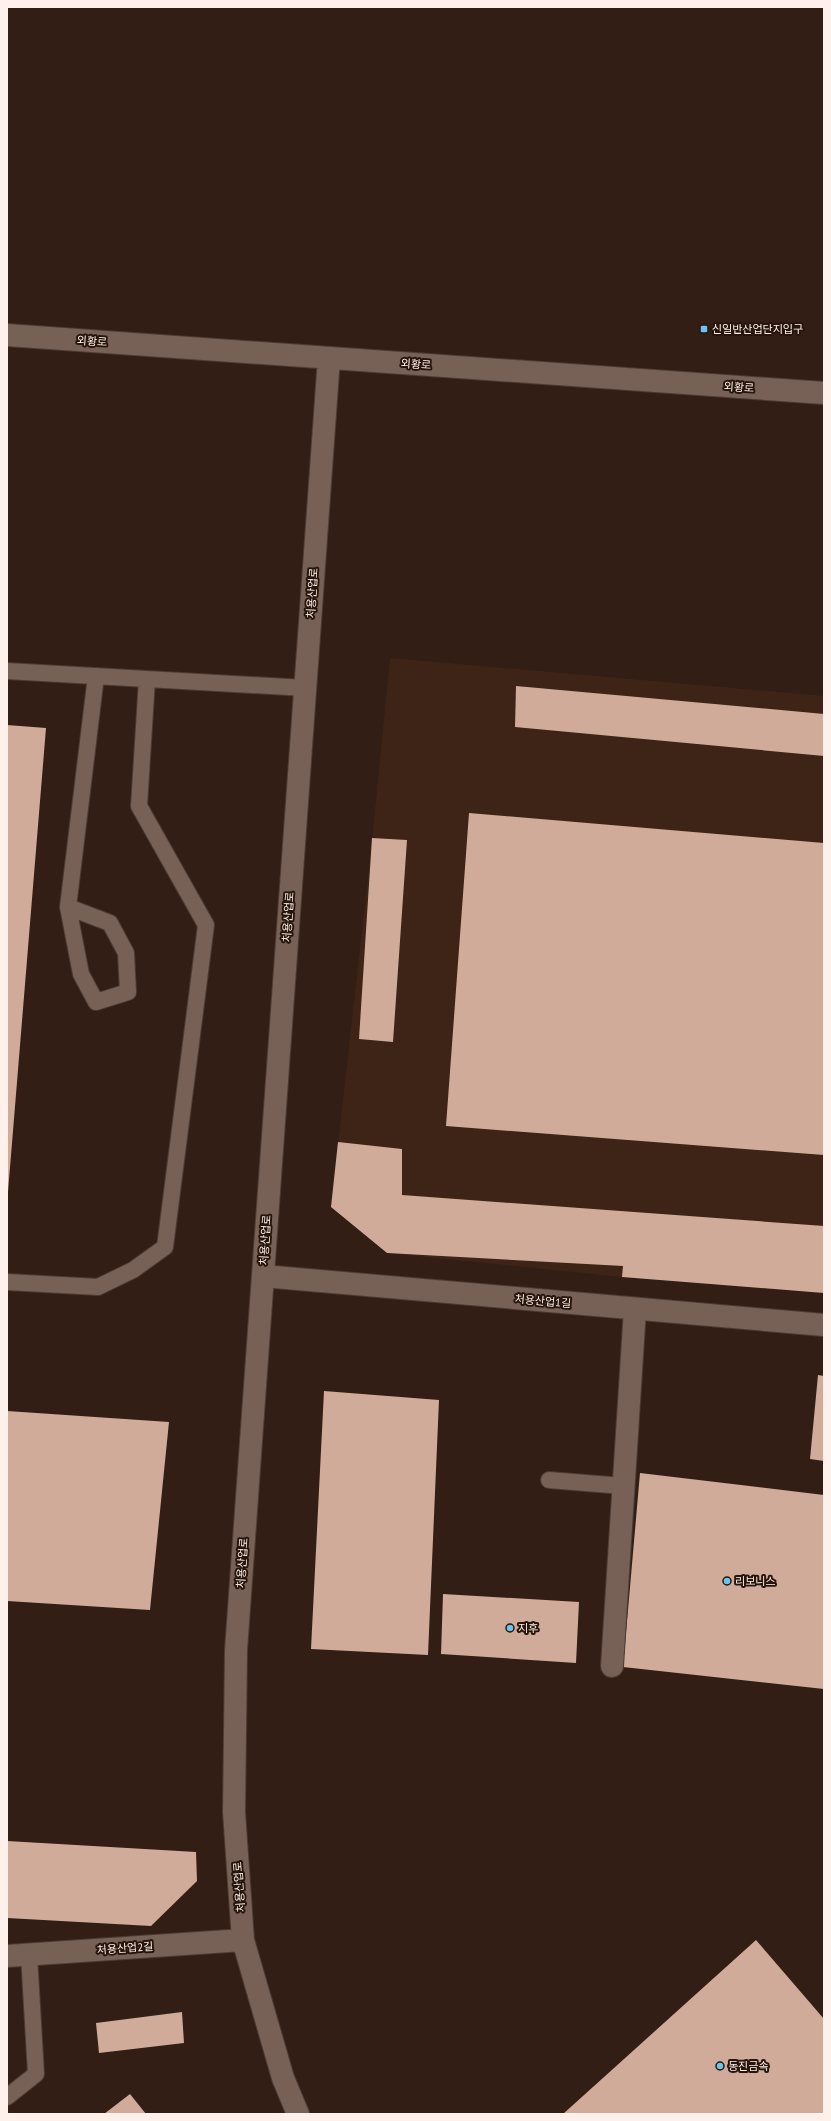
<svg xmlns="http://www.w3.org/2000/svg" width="831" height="2121" viewBox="0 0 831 2121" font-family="'PT Sans','Noto Sans KR',sans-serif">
<rect width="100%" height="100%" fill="#321e15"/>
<path fill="#3d2417" d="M390 658 824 696V1293L622 1277 387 1253 331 1207 371 851Z"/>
<path fill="#d1ab99" d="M516 686 824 714V756L515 727Z
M7 725 46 728 8 1192H7Z
M469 813 824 843V1155L446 1126Z
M372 838 407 840 393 1042 359 1039Z
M338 1142 402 1149V1195L824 1226V1293L622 1277 623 1266 387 1253 331 1207Z
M818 1375 824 1376V1461L810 1459Z
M324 1391 439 1400 428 1655 311 1649Z
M7 1411 169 1422 150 1610 7 1601Z
M640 1473 824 1495V1689L623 1667Z
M443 1594 579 1602 576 1663 441 1654Z
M7 1841 196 1852 197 1881 151 1926 7 1918Z
M756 1940 824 2019V2114H563Z
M182 2012 184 2043 99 2053 96 2023Z
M130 2094 146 2114H104Z"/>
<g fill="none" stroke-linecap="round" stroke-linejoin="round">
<defs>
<path id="lane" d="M7 671 305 688
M68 907 81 974 96 1002 128 992 126 953 110 923 68 907 96 676
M7 1282 98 1287 133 1270 165 1247 206 925 139 806 147 679
M549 1480 623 1486
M7 2097 36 2074 29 1955"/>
<path id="street" d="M612 1666 635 1309"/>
<path id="secondary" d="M7 335 824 393
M263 1276 824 1325
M7 1956 243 1940
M298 2114 283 2078 243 1940 234 1812 236 1650 329 358"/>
</defs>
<use href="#lane" stroke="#4b3b35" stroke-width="18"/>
<use href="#street" stroke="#4b3b35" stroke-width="24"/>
<use href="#secondary" stroke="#4b3b35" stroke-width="24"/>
<use href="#lane" stroke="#776055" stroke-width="16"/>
<use href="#street" stroke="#776055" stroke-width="22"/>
<use href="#secondary" stroke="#776055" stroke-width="22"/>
</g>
<g fill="#6ac3f1" stroke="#27150c" stroke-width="1.5">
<rect x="700" y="325" width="8" height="8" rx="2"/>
<circle cx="727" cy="1581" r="4"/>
<circle cx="510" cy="1628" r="4"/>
<circle cx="720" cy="2066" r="4"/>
</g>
<g text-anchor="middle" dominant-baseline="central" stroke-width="4" stroke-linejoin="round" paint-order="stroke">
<g font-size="11" fill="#fef0ea" stroke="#27150c" text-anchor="start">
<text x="712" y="329">신일반산업단지입구</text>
<text x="735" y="1581">리보니스</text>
<text x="518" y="1628">지후</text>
<text x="728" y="2066">동진금속</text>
</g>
<g font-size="11" fill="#fef0ea" stroke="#27150c">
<text transform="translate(92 341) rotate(4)">외황로</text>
<text transform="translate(416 364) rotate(4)">외황로</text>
<text transform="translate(739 387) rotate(4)">외황로</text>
<text transform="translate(312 593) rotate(-86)">처용산업로</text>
<text transform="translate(288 917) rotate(-86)">처용산업로</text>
<text transform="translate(265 1240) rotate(-86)">처용산업로</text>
<text transform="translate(543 1301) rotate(5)">처용산업1길</text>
<text transform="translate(242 1563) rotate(-86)">처용산업로</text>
<text transform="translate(239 1887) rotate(-94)">처용산업로</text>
<text transform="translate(125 1948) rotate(-4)">처용산업2길</text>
</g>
</g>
<rect width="831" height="2121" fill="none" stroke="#fef0ea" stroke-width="16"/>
</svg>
